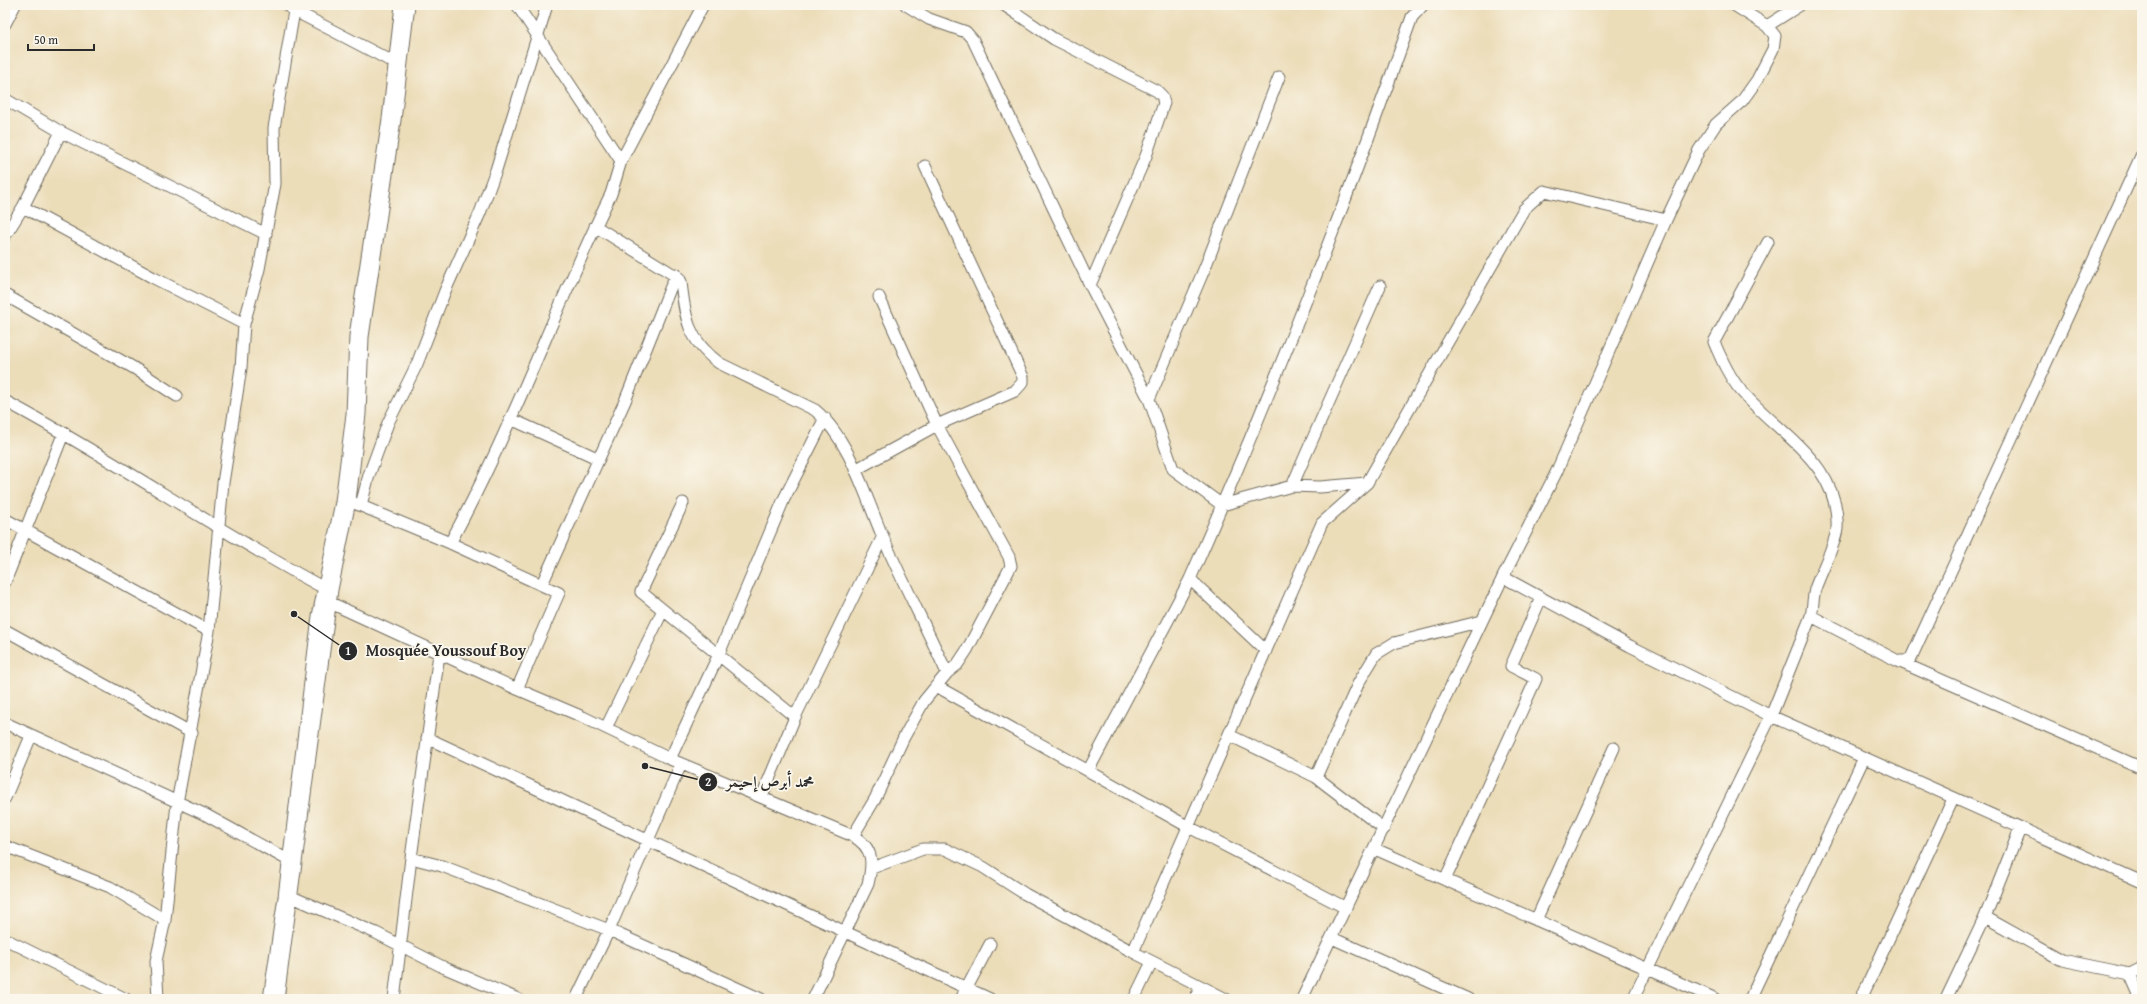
<svg xmlns="http://www.w3.org/2000/svg" width="2147" height="1004" viewBox="0 0 2147 1004" font-family="'Gentium Book Plus',Amiri,serif">
<rect width="100%" height="100%" fill="#fbf7ec"/>
<filter id="ink" filterUnits="userSpaceOnUse"><feTurbulence type="fractalNoise" baseFrequency=".025" numOctaves="2"/><feDisplacementMap in="SourceGraphic" scale="8" xChannelSelector="R" yChannelSelector="G"/><feConvolveMatrix kernelMatrix="1 2 1 2 8 2 1 2 1" color-interpolation-filters="sRGB"/></filter>
<filter id="wash" filterUnits="userSpaceOnUse"><feTurbulence type="fractalNoise" baseFrequency=".012" numOctaves="4" result="noise"/><feDisplacementMap in="SourceGraphic" scale="16" xChannelSelector="R" yChannelSelector="G"/><feGaussianBlur stdDeviation="0.9" result="paint"/><feColorMatrix in="noise" values="0 0 0 0 0 0 0 0 0 0 0 0 0 0 0 0 0 1.4 0 .05"/><feComposite in="paint" operator="in"/></filter>
<g filter="url(#wash)">
<rect width="100%" height="100%" fill="#ecddb9"/>
</g>
<g filter="url(#ink)">
<g fill="none" stroke-linecap="round" stroke-linejoin="round">
<defs>
<path id="minor" d="M287 5 295 11 395 63
M517 5 621 161
M906 5 929 19 966 32 973 40 1090 285 1149 399 1173 469 1222 505 1292 486 1320 487 1367 483
M1004 5 1054 39 1157 91 1162 96 1164 103 1146 156 1090 285
M5 24 15 5
M1767 26 1800 5
M5 99 61 132 266 234
M23 207 152 277 244 324
M595 226 679 278 681 282C685 318 688 340 719 363L815 410C849 438 865 495 882 535 902 581 926 627 947 673
M5 236 23 207 61 132
M1768 242 1714 342C1721 358 1727 373 1738 387 1774 432 1841 462 1837 529 1835 545 1821 572 1815 589 1813 597 1813 607 1811 616
M5 295 134 368 177 396
M1149 399 1206 265 1279 77
M5 401C114 459 215 530 324 588
M511 419 599 459
M855 470 937 425 1015 391 1023 382V377L925 166
M1292 486 1380 286
M354 503 450 543 559 593 517 689
M683 503 641 592 795 717
M361 505 369 475 388 423 417 364 445 291 480 213 496 170 547 5
M5 519 209 631
M450 543C512 430 554 309 611 194L621 161 703 5
M1503 577 1630 646 1771 716 2142 882
M5 582 64 432
M542 584 625 401 676 274
M322 599 517 689 583 717 670 759 853 836 875 799 904 737 924 701 947 673 957 665 967 650 1011 566 1009 557 937 425 879 297
M5 630 192 733
M1266 651 1190 579C1271 395 1345 207 1412 17L1423 5
M1898 661 2142 768
M936 686 1187 826 1346 908
M5 723 206 815 288 860
M606 728 663 610
M1229 735 1316 777 1384 829
M427 738 990 999
M670 759 718 656 784 499 825 418
M1088 771 1190 579
M1316 777 1359 682 1376 654 1394 643 1482 621
M762 796 795 717 883 536
M5 798 31 736
M5 846 110 887 165 920 177 803 209 631 223 483 241 368 244 324 259 269 275 184 274 128 295 5
M1375 849 1716 999
M411 858 442 866 609 930 761 999
M872 868 923 849H945L983 867 1025 894 1133 952 1226 999
M1445 880 1536 679 1511 666 1541 598
M292 897 376 933 445 968 518 999
M1985 917 2062 960 2130 974
M1536 920 1614 748
M1332 938 1468 999
M5 939 126 999
M1133 952 1322 523 1367 483 1524 209 1544 191 1666 220
M158 999 156 961 165 920
M269 999 284 897 318 616 341 502 352 414 355 336 388 119 401 5
M278 999 332 590 350 501 360 414 363 337 395 120 409 5
M394 999 411 858 439 654
M576 999 609 930 681 764
M813 999 868 884C873 863 874 848 853 836
M961 999 990 944
M1134 999 1152 962
M1195 999 1201 987
M1302 999 1503 577 1556 473 1666 220 1699 150 1716 124 1742 101 1757 80 1773 49 1775 36 1767 26 1734 5
M1633 999 1771 716 1811 616 1898 661H1905L1911 658 2142 154
M1750 999 1864 758
M1861 999 1953 799
M1946 999 1985 917 2020 829
M2137 999 2139 994 2130 974 2142 968"/>
</defs>
<use href="#minor" stroke="#6f695d" stroke-width="13"/>
<use href="#minor" stroke="#fff" stroke-width="11"/>
</g>
</g>
<path fill="none" stroke="#2b2b2b" stroke-width="1.5" d="M294 614L348 651M645 766L708 782"/>
<g fill="#2b2b2b" stroke="#fbf7ec" stroke-width="1.5">
<circle cx="294" cy="614" r="4"/>
<circle cx="645" cy="766" r="4"/>
<circle cx="348" cy="651" r="10"/>
<circle cx="708" cy="782" r="10"/>
</g>
<g font-size="12" text-anchor="middle" font-weight="bold" fill="#fff">
<text x="348" y="655">1</text>
<text x="708" y="786">2</text>
</g>
<g font-size="16" text-anchor="middle" font-weight="bold" fill="#2b2b2b" stroke="#fbf7ec" stroke-width="3.5" stroke-linejoin="round" paint-order="stroke">
<text x="446" y="656">Mosquée Youssouf Boy</text>
<text x="770" y="787">محمد أبرص إحيمر</text>
</g>
<rect width="2147" height="1004" fill="none" stroke="#fbf7ec" stroke-width="20"/>
<path d="M28 44v6h66v-6" fill="none" stroke="#2b2b2b" stroke-width="2"/>
<text x="34" y="44" font-size="12" fill="#2b2b2b" stroke="#fbf7ec" stroke-width="3" paint-order="stroke">50 m</text>
</svg>
